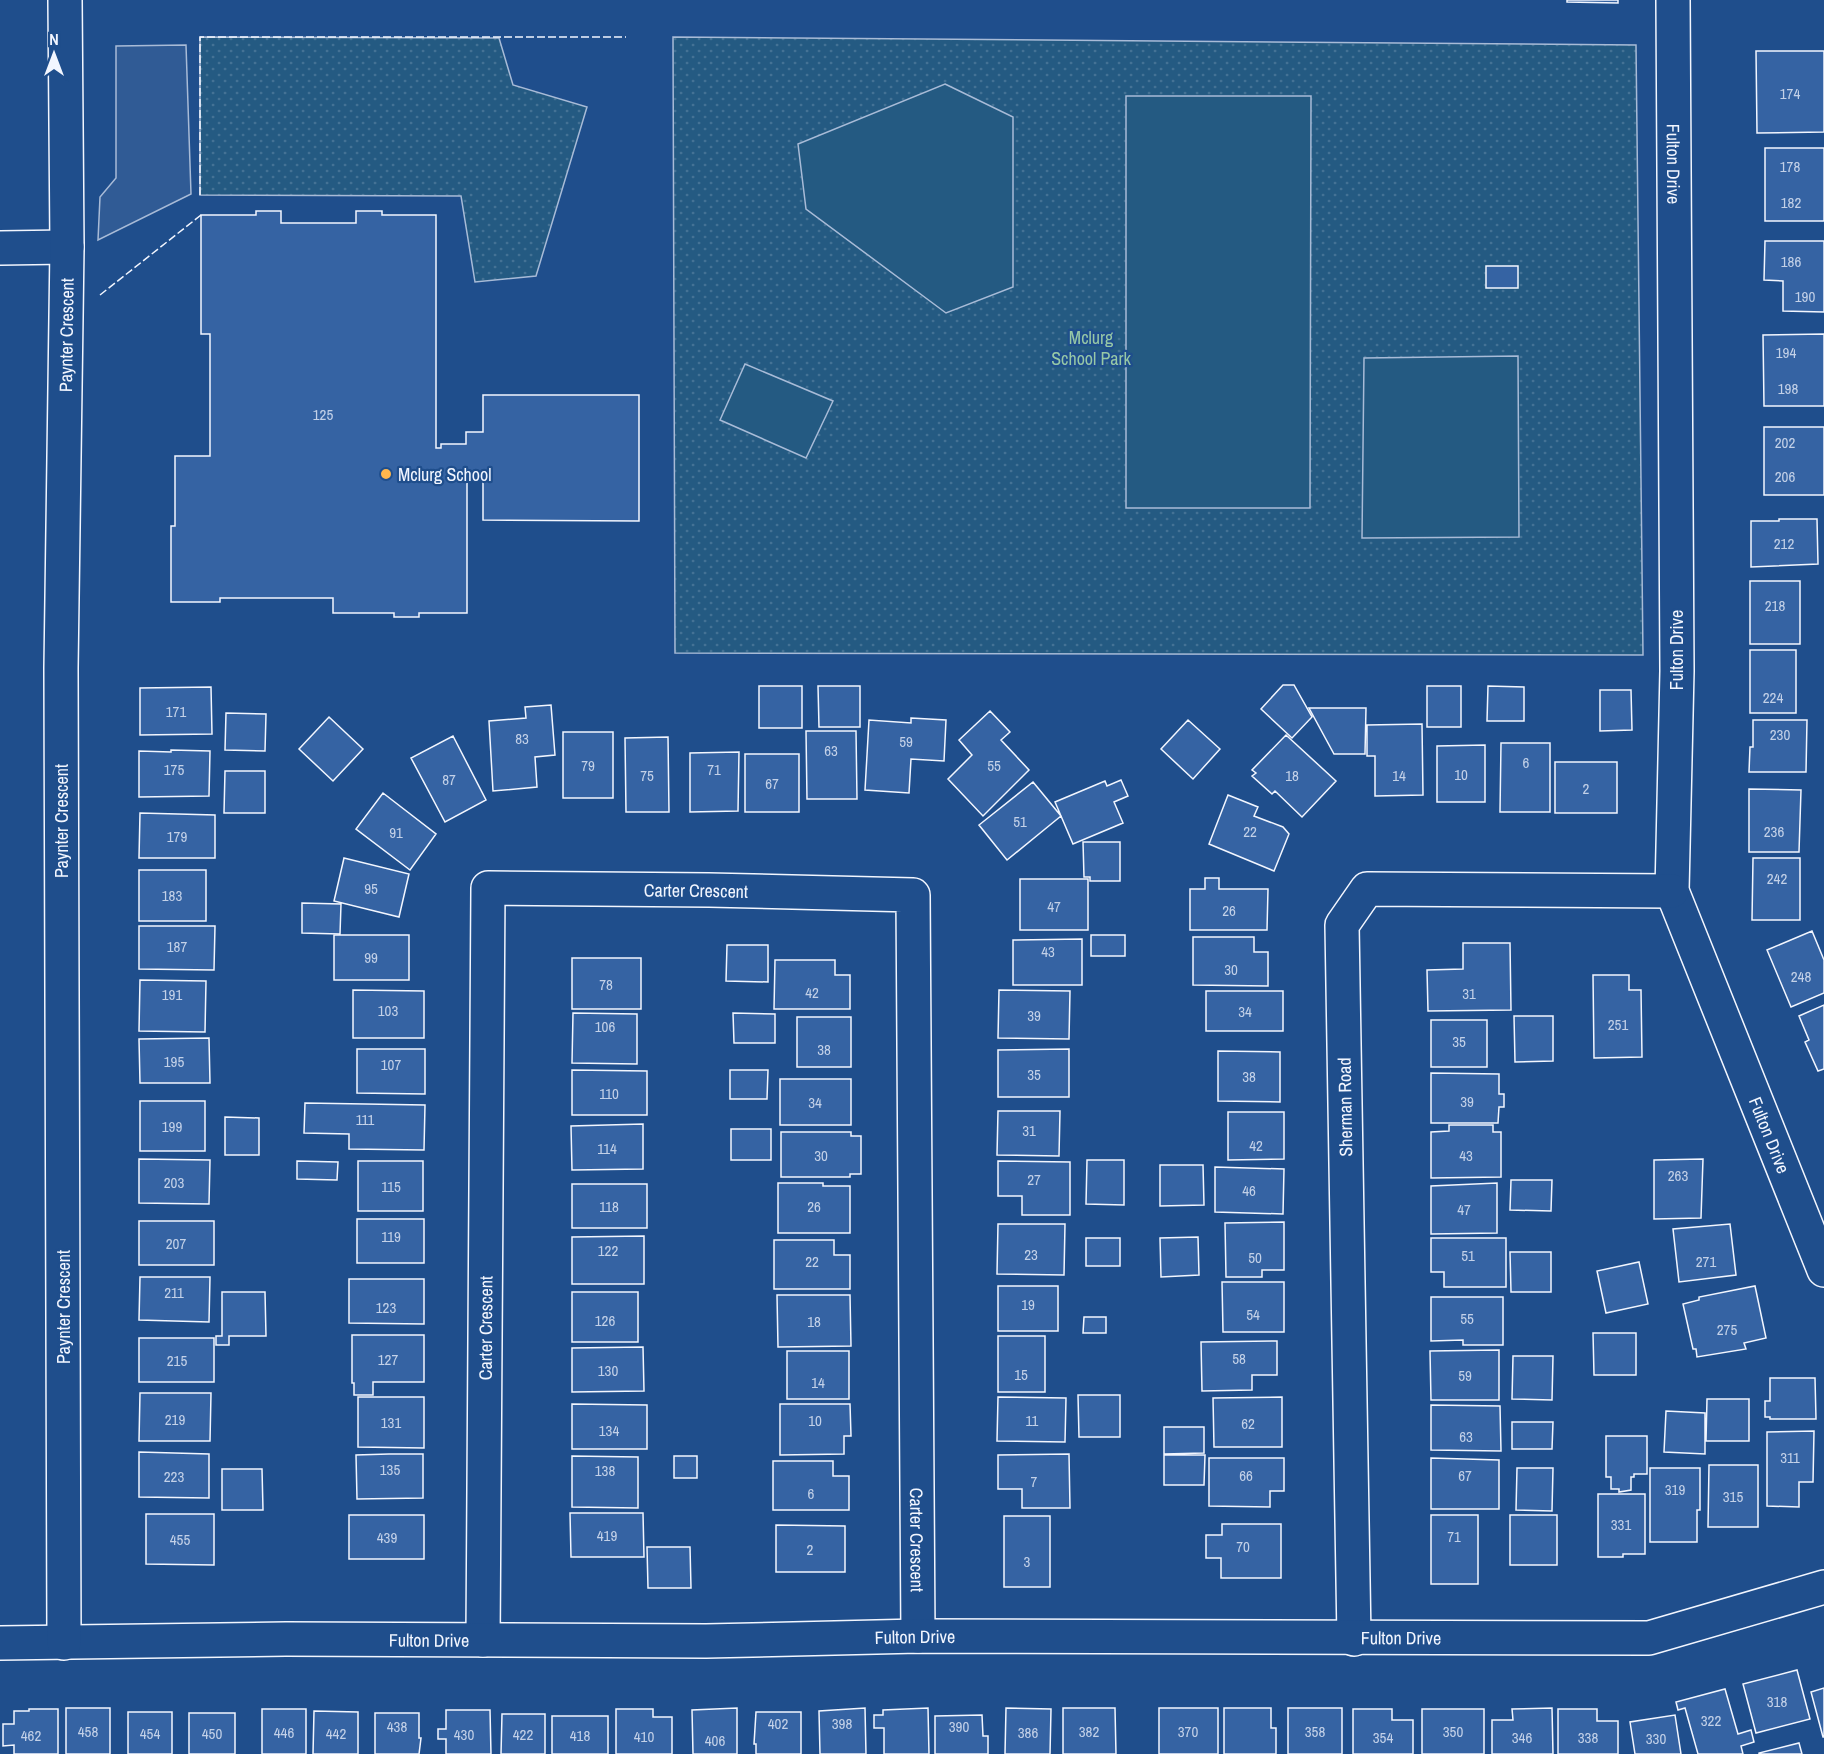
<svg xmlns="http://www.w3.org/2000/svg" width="1824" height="1754" viewBox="0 0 1824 1754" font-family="'Archivo Narrow',sans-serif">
<defs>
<pattern id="park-dots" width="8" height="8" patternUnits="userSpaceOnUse" patternTransform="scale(1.5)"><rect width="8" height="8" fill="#245a82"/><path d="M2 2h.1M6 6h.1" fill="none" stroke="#447295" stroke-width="1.8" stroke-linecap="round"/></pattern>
</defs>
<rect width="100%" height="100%" fill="#1f4e8c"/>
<path fill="url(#park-dots)" stroke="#a8bbd7" stroke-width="1.5" d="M200 37 499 38 513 85 587 107 536 276 475 282 461 196 200 195Z
M673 37 1636 45 1643 655 675 653Z"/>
<path fill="#245a82" stroke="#a8bbd7" stroke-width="1.5" d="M945 84 1013 117V287L946 313 806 209 798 144Z
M1126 96H1311L1310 508H1126Z
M1518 356 1519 537 1362 538 1364 358Z
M745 364 833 401 806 458 720 420Z"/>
<path fill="#305b95" stroke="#a8bbd7" stroke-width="1.5" d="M186 45 191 194 98 240 100 197 116 178V46Z"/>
<path fill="#3563a3" stroke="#f2f6ff" stroke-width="1.5" d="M1567 0H1618V3L1567 2Z
M1756 51H1824V132L1757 133Z
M1765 148H1824V221H1765Z
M256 211H281V223H356V211H382V215H436V448H441V444H466V432H483V395H639V521L483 520V478H467V613H419V617H394V613H333V598H220V602H171V526H175V456H210V334H201V215H256Z
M1765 241H1824V312L1783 311V281L1764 280Z
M1486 266H1518V288H1486Z
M1824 334V406H1764L1763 335Z
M1764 427H1824V495H1764Z
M1779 519H1817L1818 564 1751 567V521H1779Z
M1750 581H1800V644H1750Z
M1750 650H1796V713H1750Z
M1283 685H1294L1312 717 1292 738 1261 709Z
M759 686H802V728H759Z
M818 686H860V727H819Z
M1427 686H1461V727H1427Z
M1488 686 1524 687V721H1487Z
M211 687 212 734 140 735V688Z
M1600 690H1631L1632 730 1600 731Z
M551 705 555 755 535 757 537 787 493 791 489 721 526 718 525 707Z
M1309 708H1366L1365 754H1334Z
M990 711 1010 732 1001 740 1029 770 983 816 948 779 972 755 959 740Z
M226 713 266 714 265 751 225 750Z
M329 717 363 749 333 781 299 749Z
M911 718 946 720 944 761 911 759 909 793 865 790 869 720 911 723Z
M1188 720 1220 749 1193 779 1161 749Z
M1753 720H1807L1806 772H1749L1750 747H1753Z
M1422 724 1423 795 1375 796V756H1367V725Z
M806 731H856L857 799H807Z
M563 732H613V798H563Z
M1286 735 1336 781 1302 817 1275 791 1272 794 1252 776 1256 773 1252 770Z
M453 736 486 800 445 822 411 758Z
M668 737 669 812H626L625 738Z
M1501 743H1550V812H1500Z
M1485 745V802H1437V746Z
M171 750 210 751 209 796 139 797V751L171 752Z
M739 752 738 811 690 812V753Z
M745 754H799V812H745Z
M1555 762H1617V813H1555Z
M225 771H265V813H224Z
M1121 780 1128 796 1114 802 1123 823 1073 844 1055 802 1105 781 1107 786Z
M1033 782 1061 816 1007 860 979 825Z
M1749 789 1801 790 1799 852H1749Z
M383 793 436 834 410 870 356 829Z
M1228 795 1258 807 1254 816 1283 827 1289 834 1274 871 1209 844Z
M140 813 215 815V858H139Z
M1083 842H1120V881H1090V877H1084Z
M344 858 409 874 399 917 334 901Z
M1753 858H1800V920H1752Z
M139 870H206V921H139Z
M1205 878H1219V889H1268L1267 930H1190V889H1205Z
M1020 879H1088V930H1020Z
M302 903 341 904 340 934 302 933Z
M139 926H215L214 970 139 969Z
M1812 931 1824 960V993L1791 1007 1767 950Z
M334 935H409V980H334Z
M1091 935H1125V956H1091Z
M1193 937H1254V952H1268V986L1193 985Z
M1082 939V985H1013V940Z
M1463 943H1510L1511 1010 1428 1011 1427 970 1463 969Z
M727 945H768V982L726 981Z
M572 958H641V1009H572Z
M775 960H835V975H850V1009H774Z
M1593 975H1629V990H1641L1642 1057 1594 1058Z
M140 980 206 981 205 1032 139 1031Z
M353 990 424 991V1038H353Z
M999 990 1070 991 1069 1039 998 1038Z
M1206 991H1283V1031H1206Z
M1824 1005V1069L1818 1071 1805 1042 1809 1040 1799 1016Z
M573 1013 637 1014V1064L572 1063Z
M733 1013 775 1014V1043H734Z
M1514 1016H1553V1061L1515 1062Z
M797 1017H851V1067H797Z
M1431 1020H1487V1067H1431Z
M209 1038 210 1083H140L139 1039Z
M357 1049H425V1094L357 1093Z
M1069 1049V1097H998V1050Z
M1218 1051 1280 1052V1102L1218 1101Z
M572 1070 647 1071V1115H572Z
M730 1070H768L767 1099H730Z
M1431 1073 1499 1074V1094H1504V1107H1499L1498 1123H1431Z
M780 1079H851V1125H780Z
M140 1101H205V1151H140Z
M305 1103 425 1105 424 1150 349 1149V1134L304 1133Z
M998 1111H1060L1059 1156 997 1155Z
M1228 1112H1284V1159L1228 1160Z
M225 1117 259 1118V1155H225Z
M643 1124V1169L572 1170 571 1126Z
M1449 1125H1493V1132H1501V1177L1431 1178V1132L1449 1131Z
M731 1129H771V1160H731Z
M781 1132H851V1136H861V1174H850V1177H781Z
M139 1159 210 1160 209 1204 139 1203Z
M1703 1159 1701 1218 1654 1219V1160Z
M1087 1160H1124V1205L1086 1204Z
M297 1161 338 1162 337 1180 297 1179Z
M358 1161H423V1211H358Z
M998 1161 1070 1162V1215H1022V1196H998Z
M1160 1165H1203L1204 1205 1160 1206Z
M1215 1167 1284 1169 1283 1214 1215 1212Z
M1511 1180H1552L1551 1211 1510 1210Z
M778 1183H823V1186H850V1233H778Z
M1497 1183V1233L1431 1234V1186Z
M572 1184H647V1228H572Z
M357 1219H424V1263H357Z
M139 1221H214V1265H139Z
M1284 1222V1270H1262V1277H1226L1225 1223Z
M998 1224H1065L1064 1275 997 1274Z
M1730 1224 1736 1275 1679 1282 1673 1229Z
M644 1236V1284H572V1237Z
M1198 1237 1199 1275 1161 1277 1160 1238Z
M1086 1238H1120V1266H1086Z
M1431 1238H1506V1287H1444V1272H1431Z
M774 1240H834V1255H850V1289H774Z
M1510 1252H1551V1292H1511Z
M1639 1262 1648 1304 1606 1313 1597 1271Z
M140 1277H210L209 1322 139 1320Z
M349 1279H424V1324L349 1323Z
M1222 1282H1284V1332H1223Z
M998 1286H1058V1331H998Z
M1755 1286 1766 1338 1744 1343 1746 1349 1697 1357 1696 1349H1693L1683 1304 1699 1300V1297Z
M222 1292H265L266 1336H229V1345H216V1336H222Z
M572 1292H638V1342H572Z
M777 1295H850L851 1346 778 1347Z
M1431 1297H1503V1345H1463V1340L1431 1341Z
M1084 1317H1106V1333H1083Z
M1593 1333H1636V1375H1594Z
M352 1335H424V1382H373V1395H354V1383H352Z
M998 1336H1045V1392H998Z
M139 1338H214V1382H139Z
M1277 1341V1375H1252V1390L1202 1391 1201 1342Z
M643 1347 644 1391 572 1392V1348Z
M1499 1350V1400H1431L1430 1351Z
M787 1351H849V1399H787Z
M1513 1356H1553L1552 1400 1512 1399Z
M1770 1378H1815L1816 1419H1770V1417H1765V1401H1770Z
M140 1393H211L210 1441H139Z
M1078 1395H1120V1437H1079Z
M358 1397H424V1448L358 1447Z
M998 1397 1066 1398 1065 1442 997 1441Z
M1282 1397V1447H1214L1213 1398Z
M1707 1399H1749V1441H1706Z
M572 1404 647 1405V1449H572Z
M780 1404H850L851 1436H844V1454L780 1455Z
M1431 1405 1500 1406 1501 1451 1431 1450Z
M1666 1411 1705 1413V1454L1664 1452Z
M1512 1422H1553L1552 1449H1512Z
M1164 1427H1204V1453L1164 1454Z
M1814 1431 1813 1482H1799V1507L1767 1506V1432Z
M1606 1436H1647V1474H1634V1477H1631V1490L1619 1492V1489H1611V1477H1606Z
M139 1452 209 1454V1498L139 1497Z
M389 1454H423V1498L357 1499 356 1455Z
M1069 1454 1070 1508H1022V1489H998V1455Z
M1164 1455H1205L1204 1485H1164Z
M572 1456 638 1457V1508L572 1507Z
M674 1456H697V1478H674Z
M1209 1458H1284V1491H1270V1507L1209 1506Z
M1431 1458 1499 1460V1509H1431Z
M773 1461H833V1476H849V1510H773Z
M1709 1465H1758V1527H1708Z
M1517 1468H1553L1552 1511 1516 1510Z
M1650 1468H1700V1510H1697V1542H1650Z
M222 1469H262L263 1510H222Z
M1598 1494H1645V1554H1623V1557H1598Z
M570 1513H643L644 1557H571Z
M146 1514H214V1565L146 1564Z
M349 1515H424V1559H349Z
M1431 1515H1478V1584H1431Z
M1510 1515H1557V1565H1510Z
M1004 1516H1050V1587H1004Z
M1222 1524H1281V1578H1221V1558H1206V1535H1222Z
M776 1525 845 1526V1572H776Z
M647 1547H690L691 1588H648Z
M1797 1670 1810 1719 1756 1733 1743 1684Z
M1824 1688V1737H1823L1811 1692Z
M1725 1689 1738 1734 1751 1730 1754 1742 1741 1746 1743 1754H1698L1685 1708 1678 1710 1676 1702Z
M66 1708H110V1754H66Z
M737 1708V1754H693L692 1710Z
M865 1708 866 1754H820L819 1711Z
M928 1708 929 1754H884V1728H874V1715H883V1710Z
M1006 1708 1051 1709 1050 1754H1005Z
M1063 1708H1115L1116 1754H1063Z
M1159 1708H1218V1754H1159Z
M1224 1708H1271V1728H1276V1754H1224Z
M1288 1708H1342V1754H1288Z
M1552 1708 1553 1754H1492V1720H1513L1512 1709Z
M29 1709H58V1754H14V1745L3 1746V1724H14V1711H29Z
M262 1709H306V1754H262Z
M616 1709H653V1717H672V1754H616Z
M1353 1709H1392V1720H1413V1754H1353Z
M1422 1709H1484V1754H1422Z
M1558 1709H1597V1721H1618V1754H1558Z
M446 1710H490L491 1754H446V1739H438V1729H446Z
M314 1711 358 1712V1754H313Z
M128 1712H172V1754H128Z
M756 1712H801V1754H756V1744H754Z
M189 1713H235V1754H189Z
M375 1713H419V1738H421L419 1754H375Z
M502 1714H545V1754H501Z
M982 1715 983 1736H988V1754H935V1716Z
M1675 1715 1681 1754H1635L1630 1722Z
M552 1716H608V1754H552Z
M1799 1743 1802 1754H1759V1753Z"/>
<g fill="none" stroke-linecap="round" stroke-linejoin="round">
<defs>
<g id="minor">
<path id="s1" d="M1673 0 1677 671 1672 891 1824 1270"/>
<path d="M0 248 67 247"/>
<path d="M1354 1639 1342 925 1367 889 1672 891"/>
<path id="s2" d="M483 1640 488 888 709 890 913 895 918 1636"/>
<path id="s3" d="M0 1643 286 1639 706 1641 918 1636 1649 1638 1824 1587"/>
<path id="s4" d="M64 1643 61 668 67 247 65 0"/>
</g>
</defs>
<use href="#minor" stroke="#f2f6ff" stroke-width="36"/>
<use href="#minor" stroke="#1f4e8c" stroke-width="33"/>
<path stroke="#f2f6ff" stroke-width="1.5" stroke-dasharray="8 3" stroke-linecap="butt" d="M200 195V37H626
M100 295 201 215"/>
</g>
<circle fill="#ffb74d" stroke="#1f4e8c" stroke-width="2" cx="386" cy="474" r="6"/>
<g text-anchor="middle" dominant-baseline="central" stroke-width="4.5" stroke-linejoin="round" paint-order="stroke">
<g font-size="15" fill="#c3d1e8">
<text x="1790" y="93">174</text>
<text x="1790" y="166">178</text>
<text x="1791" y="202">182</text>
<text x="1791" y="261">186</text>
<text x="1805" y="296">190</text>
<text x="1786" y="352">194</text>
<text x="1788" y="388">198</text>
<text x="323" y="414">125</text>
<text x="1785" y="442">202</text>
<text x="1785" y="476">206</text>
<text x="1784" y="543">212</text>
<text x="1775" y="605">218</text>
<text x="1773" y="697">224</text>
<text x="176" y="711">171</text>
<text x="1780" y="734">230</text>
<text x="522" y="738">83</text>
<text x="906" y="741">59</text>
<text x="831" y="750">63</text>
<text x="1526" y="762">6</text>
<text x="588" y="765">79</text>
<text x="994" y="765">55</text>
<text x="174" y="769">175</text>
<text x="714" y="769">71</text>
<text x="1461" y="774">10</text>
<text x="647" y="775">75</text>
<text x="1292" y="775">18</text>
<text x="1399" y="775">14</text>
<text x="449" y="779">87</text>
<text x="772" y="783">67</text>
<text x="1586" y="788">2</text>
<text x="1020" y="821">51</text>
<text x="1250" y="831">22</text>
<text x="1774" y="831">236</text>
<text x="396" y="832">91</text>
<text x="177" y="836">179</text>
<text x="1777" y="878">242</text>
<text x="371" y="888">95</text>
<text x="172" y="895">183</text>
<text x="1054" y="906">47</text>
<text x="1229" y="910">26</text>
<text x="177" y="946">187</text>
<text x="1048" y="951">43</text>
<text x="371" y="957">99</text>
<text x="1231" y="969">30</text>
<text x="1801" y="976">248</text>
<text x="606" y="984">78</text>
<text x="812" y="992">42</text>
<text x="1469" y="993">31</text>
<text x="172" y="994">191</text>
<text x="388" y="1010">103</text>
<text x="1245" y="1011">34</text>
<text x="1034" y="1015">39</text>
<text x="1618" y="1024">251</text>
<text x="605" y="1026">106</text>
<text x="1459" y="1041">35</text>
<text x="824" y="1049">38</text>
<text x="174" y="1061">195</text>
<text x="391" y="1064">107</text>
<text x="1034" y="1074">35</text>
<text x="1249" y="1076">38</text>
<text x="609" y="1093">110</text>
<text x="1467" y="1101">39</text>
<text x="815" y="1102">34</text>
<text x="365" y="1119">111</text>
<text x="172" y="1126">199</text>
<text x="1029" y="1130">31</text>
<text x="1256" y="1145">42</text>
<text x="607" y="1148">114</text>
<text x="821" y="1155">30</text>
<text x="1466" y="1155">43</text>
<text x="1678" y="1175">263</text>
<text x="1034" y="1179">27</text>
<text x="174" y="1182">203</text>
<text x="391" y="1186">115</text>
<text x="1249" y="1190">46</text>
<text x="609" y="1206">118</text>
<text x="814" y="1206">26</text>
<text x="1464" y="1209">47</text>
<text x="391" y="1236">119</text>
<text x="176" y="1243">207</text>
<text x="608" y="1250">122</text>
<text x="1031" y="1254">23</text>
<text x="1468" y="1255">51</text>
<text x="1255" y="1257">50</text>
<text x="812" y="1261">22</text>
<text x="1706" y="1261">271</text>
<text x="174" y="1292">211</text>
<text x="1028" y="1304">19</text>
<text x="386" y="1307">123</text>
<text x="1253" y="1314">54</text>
<text x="1467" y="1318">55</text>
<text x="605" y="1320">126</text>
<text x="814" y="1321">18</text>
<text x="1727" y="1329">275</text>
<text x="1239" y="1358">58</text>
<text x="388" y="1359">127</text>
<text x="177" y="1360">215</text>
<text x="608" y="1370">130</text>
<text x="1021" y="1374">15</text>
<text x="1465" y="1375">59</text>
<text x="818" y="1382">14</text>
<text x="175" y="1419">219</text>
<text x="815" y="1420">10</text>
<text x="1032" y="1420">11</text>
<text x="391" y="1422">131</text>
<text x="1248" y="1423">62</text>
<text x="609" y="1430">134</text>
<text x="1466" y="1436">63</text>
<text x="1790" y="1457">311</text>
<text x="390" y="1469">135</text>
<text x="605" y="1470">138</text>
<text x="1246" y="1475">66</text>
<text x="1465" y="1475">67</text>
<text x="174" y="1476">223</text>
<text x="1034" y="1481">7</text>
<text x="1675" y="1489">319</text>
<text x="811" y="1493">6</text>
<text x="1733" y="1496">315</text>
<text x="1621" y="1524">331</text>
<text x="607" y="1535">419</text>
<text x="1454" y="1536">71</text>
<text x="387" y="1537">439</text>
<text x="180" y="1539">455</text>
<text x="1243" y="1546">70</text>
<text x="810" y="1549">2</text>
<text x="1027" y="1561">3</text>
<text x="1777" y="1701">318</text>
<text x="1711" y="1720">322</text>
<text x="778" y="1723">402</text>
<text x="842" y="1723">398</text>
<text x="397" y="1726">438</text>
<text x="959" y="1726">390</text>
<text x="88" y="1731">458</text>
<text x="1089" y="1731">382</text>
<text x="1188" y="1731">370</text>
<text x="1315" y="1731">358</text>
<text x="1453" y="1731">350</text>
<text x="284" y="1732">446</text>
<text x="1028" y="1732">386</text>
<text x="150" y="1733">454</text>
<text x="212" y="1733">450</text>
<text x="336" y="1733">442</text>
<text x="464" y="1734">430</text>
<text x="523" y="1734">422</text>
<text x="31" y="1735">462</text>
<text x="580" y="1735">418</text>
<text x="644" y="1736">410</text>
<text x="1383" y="1737">354</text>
<text x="1522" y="1737">346</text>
<text x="1588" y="1737">338</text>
<text x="1656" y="1738">330</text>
<text x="715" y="1740">406</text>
</g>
<g font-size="18" fill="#f2f6ff" stroke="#1f4e8c">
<text stroke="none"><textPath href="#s1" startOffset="164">Fulton Drive</textPath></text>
<text stroke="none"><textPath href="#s4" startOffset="1308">Paynter Crescent</textPath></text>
<text transform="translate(1676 650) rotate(-90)">Fulton Drive</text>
<text transform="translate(61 821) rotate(-90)">Paynter Crescent</text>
<text stroke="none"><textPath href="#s2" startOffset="960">Carter Crescent</textPath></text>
<text transform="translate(1345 1107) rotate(-91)">Sherman Road</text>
<text stroke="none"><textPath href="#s1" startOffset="1154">Fulton Drive</textPath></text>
<text transform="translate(63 1307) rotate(-90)">Paynter Crescent</text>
<text stroke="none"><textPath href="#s2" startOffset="312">Carter Crescent</textPath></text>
<text stroke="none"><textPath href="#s2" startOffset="1822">Carter Crescent</textPath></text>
<text stroke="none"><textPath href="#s3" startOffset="915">Fulton Drive</textPath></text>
<text stroke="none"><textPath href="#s3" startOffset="429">Fulton Drive</textPath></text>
<text stroke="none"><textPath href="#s3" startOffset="1401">Fulton Drive</textPath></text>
</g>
<g font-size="18" fill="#97c8a6" stroke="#1f4e8c">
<text x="1091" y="337">Mclurg<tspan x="1091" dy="21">School Park</tspan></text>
</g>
<g font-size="18" fill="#f2f6ff" stroke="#1f4e8c" text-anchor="start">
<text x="398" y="474">Mclurg School</text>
</g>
</g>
<g transform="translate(54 54)" stroke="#1f4e8c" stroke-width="4.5" paint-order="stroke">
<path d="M0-4.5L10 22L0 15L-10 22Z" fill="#f2f6ff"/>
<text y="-9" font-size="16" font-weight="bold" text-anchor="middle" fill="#f2f6ff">N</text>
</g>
</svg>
